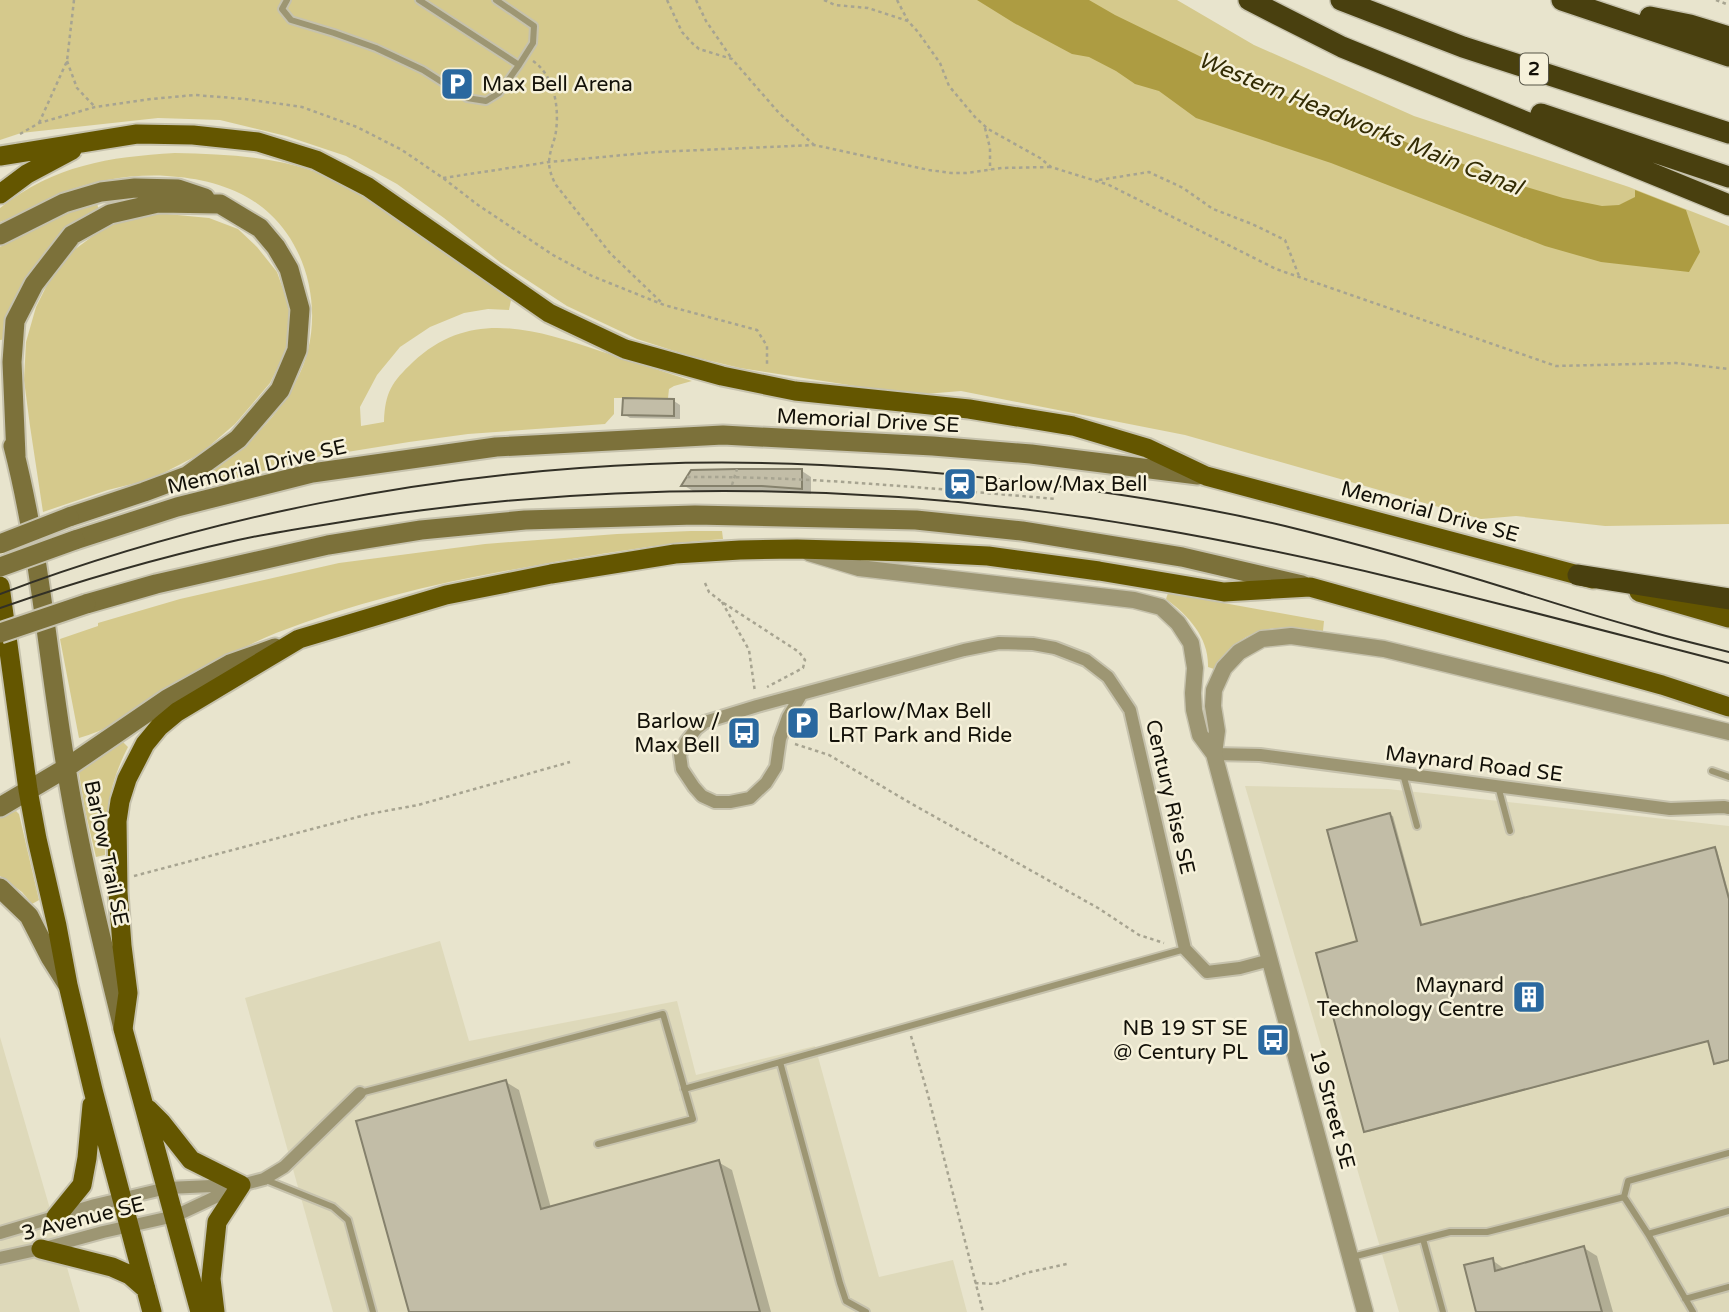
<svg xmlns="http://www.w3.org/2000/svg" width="1729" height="1312" viewBox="0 0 1729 1312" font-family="'Varela Round',sans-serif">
<rect width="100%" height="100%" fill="#e8e4cd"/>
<path fill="#ded9ba" d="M1245 786 1388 789 1729 826V1312H1399Z
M440 941 469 1041 677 1001 696 1075 815 1046 879 1277 953 1260 967 1312H333L245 998Z
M0 1037 80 1312H0Z"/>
<path fill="#d5c98c" d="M0 0H1177L1254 45 1414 116 1629 187 1729 226V524L1605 526 1516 516 1481 519 1185 435 961 391 913 395 740 368 690 356 637 339 567 306 501 263 444 218 397 184 346 156 286 136 220 120 158 118 21 133 0 140Z
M175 153C222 154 269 156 313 171 343 181 367 198 393 216 433 243 471 272 511 300L509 310 488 309 464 313 430 327 400 347 377 375 360 407 361 426 384 422C385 392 392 382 413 362 470 308 534 329 600 351 631 361 662 371 692 381L674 386 669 389 668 398H614V414L605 424 468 434 409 442 316 457 199 488 196 480C238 452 272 427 296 381 325 328 314 255 270 214 243 188 203 178 167 176 133 174 94 180 63 193 41 202 22 215 0 222V208C55 165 108 157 175 153Z
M97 203 99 211 85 219 9 339 0 340V247L55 218Z
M156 213 209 218 238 229 257 247 277 272 290 309 289 345 270 383 235 424 200 454 152 479 108 490 43 512 30 426 24 380 26 342 36 307 50 279 74 250 101 230 124 219Z
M691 531H722L723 539C658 544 597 554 533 566 445 581 359 601 276 633 231 651 191 678 150 703 127 717 105 731 79 738L60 639 98 626V623L180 599 339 563 485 544 617 534Z
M1168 593 1324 621 1323 631C1308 629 1293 627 1278 628 1252 629 1227 646 1214 669L1208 667C1209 638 1189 616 1166 599Z
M122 741 128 747C109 784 105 814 105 855L96 857 85 810 79 773 82 769Z
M16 811 19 814 39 900 32 904 22 892 0 876V818Z"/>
<path fill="#ad9c42" d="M977 0H1089L1115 15 1265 88 1510 182 1563 198 1602 206 1619 205 1635 197V190L1686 210 1700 252 1689 272 1601 262 1545 246 1331 163 1196 118 1159 91 1135 84 1116 71 1089 57 1072 54 1014 23Z"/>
<path fill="#0003" d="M674 401 680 405V419L630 418 624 414Z
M802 471 811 477V494L773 491H693L683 485Z
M1390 815 1393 816 1423 927 1715 848 1717 850 1729 894V1061L1718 1064 1715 1062 1710 1041 1368 1132 1366 1131 1359 942Z
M506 1082 519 1090 551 1208 718 1162 732 1170 771 1312H410Z
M1584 1248 1597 1256 1613 1312H1477L1492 1260 1506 1270Z"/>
<path fill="#c2bda7" stroke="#85816c" stroke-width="2" d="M623 398 674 399V416L622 415Z
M737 469H802V489L762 486H681L691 470Z
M1390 813 1421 925 1715 847 1729 899V1060L1714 1064 1708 1041 1364 1132 1316 953 1357 941 1327 830Z
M506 1080 541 1209 719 1160 760 1312H409L356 1121Z
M1584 1246 1602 1312H1476L1464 1265 1493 1258 1495 1271Z"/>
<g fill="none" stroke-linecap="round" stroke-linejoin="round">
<defs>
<path id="service" d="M287 0 282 9 291 20 334 33 376 48 423 70 467 98 486 101 499 93 519 65
M419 0 519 65 533 43 534 26 496 0
M1712 771 1729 777
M1403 774 1417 826
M1498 786 1510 831
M780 1062 840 1283 846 1301 866 1312
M684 1089 1185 949
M360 1093 663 1014 693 1119 598 1144
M266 1180 333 1207 348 1220 373 1312
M1624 1197 1628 1181 1729 1153
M1648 1234 1729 1211
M1423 1239 1443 1312
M1352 1257 1450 1232H1487L1624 1197 1648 1234 1693 1312
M1685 1299 1729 1287"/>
<path id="minor" d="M801 695 788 717 780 739 776 767 766 783 750 798 730 802H715L702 796 694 787 682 769 680 755 686 742 696 729 705 722 757 706 964 650 999 643 1033 644 1055 648 1086 660 1108 677 1130 710 1185 949 1207 972 1240 968 1270 960
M1214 754 1260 755 1670 809 1724 807 1729 808
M0 1233 95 1205 167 1188 234 1185
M0 1258 41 1249 103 1232 175 1216 241 1185 264 1179 284 1167 360 1093"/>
<path id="tertiary" d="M809 553 859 568 1134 600 1161 607 1178 623 1191 643 1195 668 1193 693 1194 710 1200 735 1214 754 1365 1312
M1214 754 1217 731 1213 706 1214 690 1224 668 1239 652 1262 639 1291 636 1384 649 1729 732"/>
<path id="secondary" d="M0 235 64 203 101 192 135 188 178 189 205 198
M13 446C40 551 48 660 66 767 80 855 102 942 123 1028
M16 456 12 362 15 321 34 284 72 235 110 214 158 203 220 204 260 228 276 247 289 269 300 309 297 350 280 390 238 439 187 476 144 492 69 517
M75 540 177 507 312 473 496 447 723 435 933 446 1031 454 1198 475
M86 604 156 584 328 545 421 530 525 520 695 515 916 520 1022 531 1182 557 1302 585
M0 807 66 768 167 699 230 664 275 648
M0 888 29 916 50 957 67 984"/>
<path id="primary" d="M0 156 137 134 193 135 258 142 316 160 368 187 549 313 625 349 722 376 795 391 969 409 1073 426 1147 448 1206 476 1593 579
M0 194 27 174 72 150
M0 586 28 790 37 839 57 926 68 985 93 1090 152 1312
M1639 592 1729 618
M148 1109 161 1122 191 1160 241 1185 217 1222 211 1279 215 1312
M56 1217 82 1185 87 1158 92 1105
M41 1249 112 1267 130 1275 146 1289
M200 1312 123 1029 128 993 122 946 118 892 117 821 120 801 127 779 145 744 159 727 177 712 299 639 446 595 551 574 675 554 740 550 797 549 908 552 988 556 1099 571 1224 592 1310 587 1662 685 1729 707"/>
<path id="motorway" d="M1249 0 1342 47 1729 205
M1341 0 1463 47 1729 133
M1562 0 1729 56
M1650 17 1690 25 1729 37
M1541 114 1729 177
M1578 575 1729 599"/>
</defs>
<use href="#service" stroke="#c6c2ad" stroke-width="10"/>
<use href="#minor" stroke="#c6c2ad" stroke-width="16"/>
<use href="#tertiary" stroke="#c6c2ad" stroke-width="19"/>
<use href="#secondary" stroke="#c6c2ad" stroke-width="23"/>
<use href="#primary" stroke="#c6c2ad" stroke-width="23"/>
<use href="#motorway" stroke="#c6c2ad" stroke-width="24"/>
<path stroke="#a7a491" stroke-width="2.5" stroke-dasharray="3.5 3.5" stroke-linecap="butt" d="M667 0 682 32 691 42 699 49 732 59 779 113 814 145
M696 0 706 21 732 59
M824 0 835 5 868 8 908 21 918 32 940 63 949 86 975 117 988 129 1040 158 1051 167 1109 185 1276 269 1556 366 1676 363 1729 369
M897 0 908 21
M1716 0 1729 5
M67 61 77 88 95 107
M533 61C556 77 560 112 555 137 552 146 549 155 549 164 550 172 552 178 556 185L610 253 661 302
M39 123 67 61 74 0
M985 128 990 148V170
M20 134 39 123 95 107 151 99 195 95 245 99 302 107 357 127 402 150 443 178 478 205 553 255 592 276 664 305 757 330 767 346V367
M443 178 549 162 656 152 814 145 929 170 951 173H966L1002 168 1051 167
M1099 180 1149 172 1183 188 1213 209 1252 224 1285 240 1299 276
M687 477C810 476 934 489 1057 499
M732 485 737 469
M705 583 709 592 722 602 799 652 805 660 803 668 767 687
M722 602 749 650 755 692
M795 744 829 755 912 804 1098 908 1139 935 1164 943
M134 876 369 814 418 805 570 762
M911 1036 928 1095 983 1312
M975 1283 995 1284 1026 1273 1067 1264"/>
<use href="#service" stroke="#9d9673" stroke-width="6"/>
<use href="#minor" stroke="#9d9673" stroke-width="12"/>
<use href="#tertiary" stroke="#9d9673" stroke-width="16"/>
<use href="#secondary" stroke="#7c713a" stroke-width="19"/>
<use href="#primary" stroke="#645600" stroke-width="19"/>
<use href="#motorway" stroke="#49400f" stroke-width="21"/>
<path stroke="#323026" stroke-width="2" d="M0 594C207 516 429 473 650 464 772 459 893 467 1014 481 1104 491 1196 505 1285 526 1363 545 1439 567 1516 591 1555 603 1595 616 1635 627 1666 637 1698 644 1729 652
M0 608C78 581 157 558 238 540 278 531 319 526 360 519 622 478 891 483 1152 528 1347 561 1538 614 1729 663"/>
<defs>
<path id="secondary-bridge" d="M0 544 69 517
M0 567 75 540
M0 633 86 604"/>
</defs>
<use href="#secondary-bridge" stroke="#c6c2ad" stroke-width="23" stroke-linecap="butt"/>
<use href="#secondary-bridge" stroke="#7c713a" stroke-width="19"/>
</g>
<defs>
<symbol id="parking-square" viewBox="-11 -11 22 22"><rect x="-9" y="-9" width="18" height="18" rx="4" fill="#2a689f" stroke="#f6f1da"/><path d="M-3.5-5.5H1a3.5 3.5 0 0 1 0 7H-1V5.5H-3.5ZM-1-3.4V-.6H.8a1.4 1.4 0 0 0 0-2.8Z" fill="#fff"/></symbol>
<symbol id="station-square" viewBox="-11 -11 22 22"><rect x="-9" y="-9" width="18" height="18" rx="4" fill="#2a689f" stroke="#f6f1da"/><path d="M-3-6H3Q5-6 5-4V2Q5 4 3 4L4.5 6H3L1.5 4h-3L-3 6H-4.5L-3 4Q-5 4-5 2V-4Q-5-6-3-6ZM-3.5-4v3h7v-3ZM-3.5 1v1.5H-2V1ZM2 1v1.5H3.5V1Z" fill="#fff"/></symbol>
<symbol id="bus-square" viewBox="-11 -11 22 22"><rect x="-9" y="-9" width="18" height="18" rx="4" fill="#2a689f" stroke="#f6f1da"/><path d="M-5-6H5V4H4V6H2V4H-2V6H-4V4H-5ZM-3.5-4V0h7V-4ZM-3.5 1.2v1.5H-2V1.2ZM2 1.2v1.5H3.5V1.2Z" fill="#fff"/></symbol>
<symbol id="building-square" viewBox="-11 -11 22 22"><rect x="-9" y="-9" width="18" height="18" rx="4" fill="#2a689f" stroke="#f6f1da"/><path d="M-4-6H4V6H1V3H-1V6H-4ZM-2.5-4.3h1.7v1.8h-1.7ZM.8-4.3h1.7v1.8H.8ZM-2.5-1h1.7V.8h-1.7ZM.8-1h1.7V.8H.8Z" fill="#fff"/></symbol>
</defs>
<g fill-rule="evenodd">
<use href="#parking-square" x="438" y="65" width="38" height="38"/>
<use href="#station-square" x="941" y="465" width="38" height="38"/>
<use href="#parking-square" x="784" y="704" width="38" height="38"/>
<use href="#bus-square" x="725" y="714" width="38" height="38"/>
<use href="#building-square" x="1510" y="978" width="38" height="38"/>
<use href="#bus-square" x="1254" y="1021" width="38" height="38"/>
</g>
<g text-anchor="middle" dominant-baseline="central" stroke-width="5" stroke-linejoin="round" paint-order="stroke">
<rect fill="#f6f1da" stroke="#565447" stroke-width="2" x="1520" y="53.5" width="28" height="31" rx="5"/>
<g font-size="19" font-weight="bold" fill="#121008">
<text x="1534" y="69">2</text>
</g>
<g font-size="21" fill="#121008" stroke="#f6f1da" text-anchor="start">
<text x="482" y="84">Max Bell Arena</text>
<text x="984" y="484">Barlow/Max Bell</text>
<text x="828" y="711">Barlow/Max Bell<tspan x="828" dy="24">LRT Park and Ride</tspan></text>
<text x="720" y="721" text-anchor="end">Barlow /<tspan x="720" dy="24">Max Bell</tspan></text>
<text x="1504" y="985" text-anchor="end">Maynard<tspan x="1504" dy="24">Technology Centre</tspan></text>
<text x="1248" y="1028" text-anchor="end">NB 19 ST SE<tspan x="1248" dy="24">@ Century PL</tspan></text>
</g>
<g font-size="21" fill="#121008" stroke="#f6f1da">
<text transform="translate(868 421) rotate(3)">Memorial Drive SE</text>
<text transform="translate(257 467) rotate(-13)">Memorial Drive SE</text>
<text transform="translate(1430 512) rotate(15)">Memorial Drive SE</text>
<text transform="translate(1474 764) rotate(7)">Maynard Road SE</text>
<text transform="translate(1170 797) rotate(77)">Century Rise SE</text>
<text transform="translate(106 853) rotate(78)">Barlow Trail SE</text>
<text transform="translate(1332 1109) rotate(75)">19 Street SE</text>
<text transform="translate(83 1219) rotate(-14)">3 Avenue SE</text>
</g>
<g font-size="23" font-style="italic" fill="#332c04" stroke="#f6f1da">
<text transform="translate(1360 124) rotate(22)">Western Headworks Main Canal</text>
</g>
</g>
</svg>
